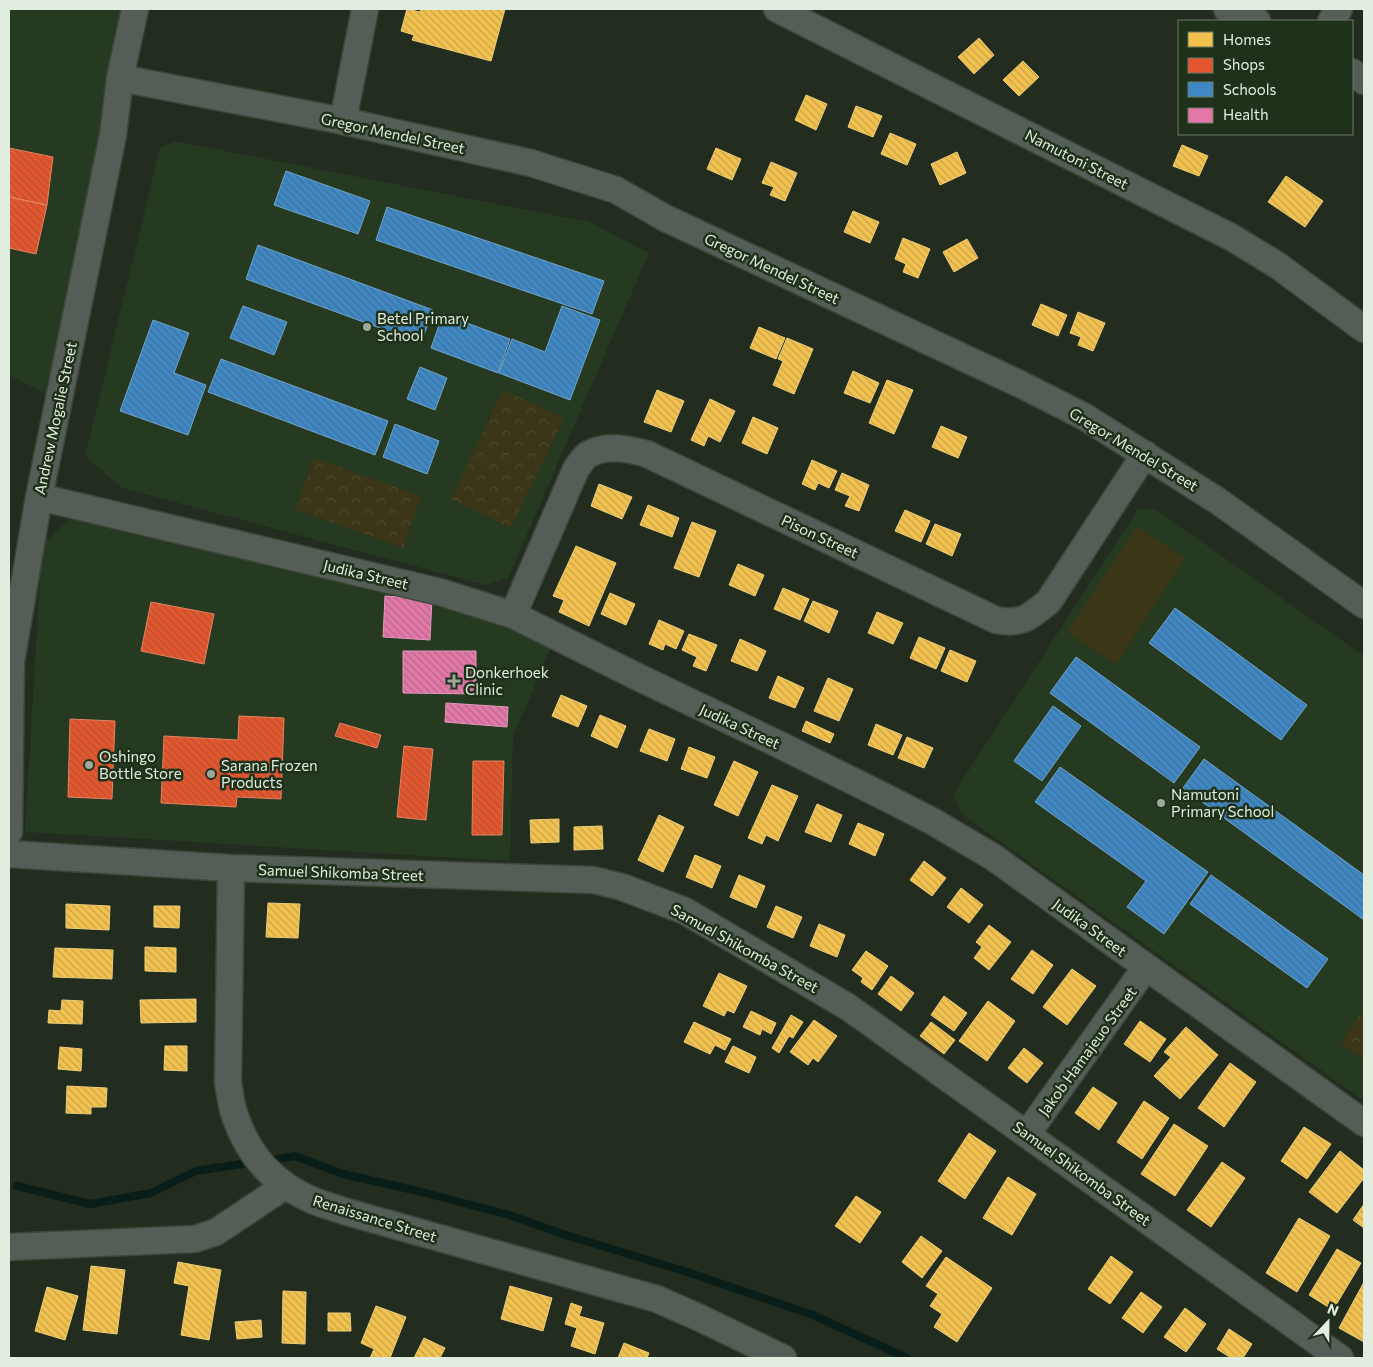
<svg xmlns="http://www.w3.org/2000/svg" width="1373" height="1367" viewBox="0 0 1373 1367" font-family="Commissioner,sans-serif">
<defs>
<pattern id="park-crowns" width="20" height="18" patternUnits="userSpaceOnUse" patternTransform="scale(1.25)"><rect width="20" height="18" fill="#3a3617"/><path d="M2 6a3 3 0 1 1 6 0M12 15a3 3 0 1 1 6 0" fill="none" stroke="#4d4a2d"/></pattern>
<pattern id="homes-back-hatch" width="6" height="6" patternUnits="userSpaceOnUse" patternTransform="scale(1.25)"><rect width="6" height="6" fill="#f2c14e"/><path d="M-1 5l2 2M0 0l6 6M5-1l2 2" fill="none" stroke="#c6a24b"/></pattern>
<pattern id="shops-back-hatch" width="6" height="6" patternUnits="userSpaceOnUse" patternTransform="scale(1.25)"><rect width="6" height="6" fill="#e4572e"/><path d="M-1 5l2 2M0 0l6 6M5-1l2 2" fill="none" stroke="#b45234"/></pattern>
<pattern id="schools-back-hatch" width="6" height="6" patternUnits="userSpaceOnUse" patternTransform="scale(1.25)"><rect width="6" height="6" fill="#3f88c5"/><path d="M-1 5l2 2M0 0l6 6M5-1l2 2" fill="none" stroke="#417198"/></pattern>
<pattern id="health-back-hatch" width="6" height="6" patternUnits="userSpaceOnUse" patternTransform="scale(1.25)"><rect width="6" height="6" fill="#e377a8"/><path d="M-1 5l2 2M0 0l6 6M5-1l2 2" fill="none" stroke="#b3698a"/></pattern>
</defs>
<rect width="100%" height="100%" fill="#222c1f"/>
<path fill="#253a20" d="M9 9H128L46 394 9 375Z
M174 141 589 222 649 253 508 578 485 585 122 488 85 456 160 148Z
M1138 509H1155L1364 656V1101L960 813 954 793Z
M72 517 378 592 434 596 552 645 513 737 510 861 25 832 42 545Z"/>
<path fill="url(#park-crowns)" d="M503 390 564 418 511 528 451 499Z
M314 458 421 496 403 548 295 509Z
M1364 1009V1059L1341 1043Z"/>
<path fill="#3a3617" d="M1137 527 1185 558 1116 664 1067 632Z"/>
<path fill="url(#homes-back-hatch)" stroke="#edce79" d="M407 9 420 12 421 9H505L491 61 412 40 414 35 401 31Z
M979 38 994 55 974 74 958 57Z
M1023 61 1039 77 1019 96 1003 80Z
M806 95 827 104 816 130 795 120Z
M856 106 882 116 873 137 848 127Z
M890 133 916 144 907 165 881 154Z
M1182 145 1208 156 1199 176 1173 166Z
M716 148 741 159 732 180 707 169Z
M957 152 966 173 940 185 931 164Z
M771 162 797 173 785 201 770 195 774 187 762 183Z
M1286 176 1323 201 1305 227 1268 202Z
M853 211 879 222 870 243 844 232Z
M903 238 930 249 918 278 903 272 906 264 895 259Z
M967 239 978 258 954 272 943 252Z
M1041 304 1067 315 1058 336 1032 325Z
M1078 312 1105 323 1093 351 1078 345 1081 337 1070 333Z
M759 327 785 338 776 359 750 348Z
M787 338 813 349 794 394 773 385 783 361 778 359Z
M853 371 879 383 870 403 844 393Z
M887 380 913 390 894 434 869 423Z
M657 390 684 401 671 432 644 422Z
M710 399 735 411 720 442 708 436 704 446 691 440Z
M753 417 778 428 767 454 742 443Z
M941 426 967 437 958 458 932 447Z
M812 460 837 471 829 488 818 483 815 490 802 484Z
M842 473 869 485 859 511 845 506 850 496 835 490Z
M599 484 632 497 622 519 591 506Z
M648 505 679 518 672 537 640 525Z
M905 510 930 521 921 542 895 531Z
M692 522 716 531 699 577 674 568Z
M935 524 961 534 952 556 926 544Z
M576 546 616 563 589 626 559 612 564 600 553 596Z
M738 564 764 575 755 596 729 585Z
M783 588 809 599 800 620 774 609Z
M610 593 635 604 626 625 601 614Z
M813 601 838 611 829 633 804 621Z
M877 612 903 623 893 644 868 633Z
M659 620 684 631 676 649 665 644 663 650 649 644Z
M689 634 717 645 706 671 693 666 697 657 682 650Z
M919 637 945 648 936 669 910 658Z
M740 639 766 651 757 671 731 661Z
M950 650 976 661 967 682 941 671Z
M778 676 804 688 795 708 769 698Z
M828 678 853 689 839 721 814 711Z
M561 695 587 706 578 727 552 716Z
M600 715 626 726 617 748 591 736Z
M806 721 834 734 830 743 802 731Z
M876 724 902 735 893 755 868 745Z
M649 729 675 739 667 761 640 751Z
M907 737 933 748 924 768 898 758Z
M689 747 715 757 707 778 681 769Z
M734 761 758 772 738 816 714 805Z
M772 785 798 796 778 841 766 835 762 844 748 838Z
M817 804 842 815 831 842 805 832Z
M659 815 684 827 663 872 638 860Z
M559 819V842L531 843 530 820Z
M858 823 884 834 875 856 849 844Z
M602 826 603 849 574 850V827Z
M695 855 721 866 712 888 686 877Z
M924 861 946 878 932 896 910 880Z
M739 875 765 886 756 908 730 897Z
M961 888 983 905 969 923 947 907Z
M268 903 300 904 298 938 266 937Z
M66 904 110 906 109 930 66 928Z
M154 906H180L179 928 154 927Z
M776 906 802 917 793 938 767 927Z
M819 924 845 935 837 957 810 946Z
M989 925 1011 942 989 970 974 958 982 947 976 942Z
M145 947 176 948V972L145 971Z
M55 948 113 950 112 979 53 977Z
M1032 950 1053 965 1033 994 1011 979Z
M866 951 888 966 872 990 861 982 863 978 852 970Z
M1072 969 1096 986 1067 1025 1043 1007Z
M719 973 747 986 734 1013 727 1010 724 1016 703 1006Z
M891 976 914 993 901 1011 878 994Z
M944 996 967 1013 954 1031 931 1015Z
M196 999V1022L141 1023 140 1000Z
M62 1000 83 1001 82 1024 48 1023 49 1010 61 1011Z
M988 1001 1015 1021 987 1061 959 1041Z
M751 1011 776 1023 771 1034 762 1029 760 1035 743 1027Z
M791 1015 803 1022 793 1038 789 1036 779 1053 772 1048Z
M814 1020 837 1036 818 1062 813 1058 808 1065 790 1052Z
M1140 1021 1166 1039 1150 1062 1124 1044Z
M694 1022 731 1039 725 1050 715 1045 710 1054 684 1042Z
M931 1022 955 1040 944 1054 920 1036Z
M1186 1027 1218 1055 1180 1099 1154 1076 1171 1057 1164 1052Z
M165 1046H187V1071L164 1070Z
M733 1046 756 1057 749 1073 725 1062Z
M60 1047 82 1049 81 1071 58 1069Z
M1024 1048 1043 1063 1027 1083 1008 1068Z
M1230 1063 1256 1082 1224 1127 1198 1108Z
M67 1086 107 1088 106 1107H91V1114L66 1113Z
M1093 1087 1117 1103 1099 1130 1075 1113Z
M1144 1101 1169 1118 1142 1159 1117 1142Z
M1174 1124 1208 1146 1175 1196 1141 1174Z
M1304 1127 1331 1144 1307 1179 1281 1161Z
M969 1133 996 1151 965 1199 938 1181Z
M1340 1151 1364 1170V1178L1337 1213 1309 1192Z
M1222 1162 1245 1178 1211 1227 1187 1210Z
M1008 1177 1036 1194 1012 1235 983 1218Z
M856 1196 881 1212 860 1243 835 1226Z
M1364 1204V1228L1353 1220Z
M1299 1218 1330 1236 1297 1292 1266 1273Z
M921 1236 942 1251 922 1278 902 1262Z
M1337 1249 1361 1263 1333 1310 1309 1295Z
M1111 1256 1133 1272 1110 1304 1088 1289Z
M946 1257 992 1288 957 1342 934 1327 942 1314 930 1306 938 1294 926 1286Z
M178 1262 221 1270 209 1340 181 1335 189 1286 174 1283Z
M91 1266 125 1270 117 1334 83 1330Z
M1364 1282V1342L1339 1328Z
M510 1286 552 1298 543 1331 501 1319Z
M47 1287 78 1296 65 1340 35 1331Z
M283 1291 306 1292 305 1344 282 1343Z
M1141 1292 1162 1307 1143 1333 1122 1318Z
M571 1303 582 1307 579 1316 604 1323 595 1354 571 1346 577 1328 565 1324Z
M376 1306 406 1317 390 1358H370L374 1349 361 1343Z
M1185 1308 1206 1324 1186 1352 1164 1337Z
M328 1313H350L351 1331H328Z
M261 1320 262 1337 237 1339 235 1322Z
M1229 1329 1252 1344 1243 1358H1231L1217 1349Z
M424 1338 445 1348 440 1358H414Z
M624 1343 649 1353 647 1358H618Z"/>
<path fill="url(#shops-back-hatch)" stroke="#e38463" d="M9 148 53 157 47 205 9 197Z
M9 197 47 205 36 254 9 248Z
M151 602 214 614 204 664 141 651Z
M239 716 284 718 281 799 237 797 236 807 161 803 164 736 238 740Z
M70 719 115 721 112 799 68 797Z
M340 723 381 735 377 748 335 736Z
M404 746 433 749 426 820 397 817Z
M473 761H504L502 835H472Z"/>
<path fill="url(#schools-back-hatch)" stroke="#70a6cc" d="M286 171 370 201 358 234 274 205Z
M387 207 604 281 592 314 376 240Z
M258 245 433 310 421 343 246 279Z
M243 306 287 322 274 355 230 338Z
M562 306 600 320 570 400 499 373 512 339 545 352Z
M443 314 510 339 498 373 431 348Z
M153 320 189 333 174 373 206 385 188 435 120 411Z
M221 359 388 421 375 455 208 392Z
M420 367 447 378 435 410 407 399Z
M395 424 439 441 427 474 383 457Z
M1175 608 1307 705 1281 740 1149 643Z
M1076 657 1200 747 1174 783 1050 693Z
M1053 706 1081 726 1042 781 1014 761Z
M1204 759 1364 875V920L1183 788Z
M1060 767 1208 872 1164 934 1127 907 1146 881 1035 802Z
M1211 875 1328 959 1307 988 1190 904Z"/>
<path fill="url(#health-back-hatch)" stroke="#e29ab8" d="M385 596 432 599 430 640 383 637Z
M403 651H476V694L403 693Z
M446 703 508 707 507 727 445 722Z"/>
<g fill="none" stroke-linecap="round" stroke-linejoin="round">
<path stroke="#091d19" stroke-width="8" d="M266 1161 295 1156 343 1174 418 1191 509 1215 569 1236 684 1271 813 1315 907 1358
M17 1186 90 1204 151 1193 196 1171 254 1162"/>
<defs>
<path id="minor" d="M777 9 1231 237 1277 265 1364 329
M1227 9 1257 21
M1331 21 1339 9
M1352 72 1364 81
M120 78 343 121 531 163 616 190 665 218 1022 385 1085 417 1218 501 1364 605
M343 121 365 9
M39 497 440 592 513 615 642 679 776 743 881 795 932 821 993 857 1364 1123
M513 615 576 469C580 464 584 456 589 454 607 444 629 449 647 454L996 620C1022 625 1030 617 1049 601L1145 454
M9 832 11 662 39 497 113 135 120 78 135 9
M9 854 231 868 594 880 622 887 685 911 848 1007 1340 1358
M231 868 228 1082C230 1093 231 1106 235 1116 249 1157 274 1184 314 1201 324 1205 336 1208 347 1212L657 1299 700 1318 783 1358
M1027 1134 1146 967
M9 1247 195 1239 216 1232 285 1186"/>
</defs>
<use href="#minor" stroke="#3e463b" stroke-width="29"/>
<use href="#minor" stroke="#545d56" stroke-width="26"/>
</g>
<g fill="#9ea99b" stroke="#1f311a" stroke-width="2">
<circle cx="367" cy="327" r="5"/>
<path d="M451.5 673.5h5v5h5v5h-5v5h-5v-5h-5v-5h5z"/>
<circle cx="89" cy="765" r="5"/>
<circle cx="211" cy="774" r="5"/>
<circle cx="1161" cy="803" r="5"/>
</g>
<g text-anchor="middle" dominant-baseline="central" stroke-width="5" stroke-linejoin="round" paint-order="stroke">
<g font-size="15" fill="#e1edde" stroke="#1f311a">
<text transform="translate(393 133) rotate(12)">Gregor Mendel Street</text>
<text transform="translate(1077 159) rotate(27)">Namutoni Street</text>
<text transform="translate(772 268) rotate(25)">Gregor Mendel Street</text>
<text transform="translate(55 418) rotate(-78)">Andrew Mogalie Street</text>
<text transform="translate(1134 449) rotate(31)">Gregor Mendel Street</text>
<text transform="translate(820 536) rotate(25)">Pison Street</text>
<text transform="translate(366 574) rotate(13)">Judika Street</text>
<text transform="translate(740 726) rotate(25)">Judika Street</text>
<text transform="translate(341 872) rotate(2)">Samuel Shikomba Street</text>
<text transform="translate(1090 927) rotate(36)">Judika Street</text>
<text transform="translate(745 948) rotate(29)">Samuel Shikomba Street</text>
<text transform="translate(1087 1051) rotate(-54)">Jakob Hamajeuo Street</text>
<text transform="translate(1082 1173) rotate(36)">Samuel Shikomba Street</text>
<text transform="translate(375 1218) rotate(17)">Renaissance Street</text>
</g>
<g font-size="15" fill="#e1edde" stroke="#1f311a" text-anchor="start">
<text x="377" y="318">Betel Primary<tspan x="377" dy="17">School</tspan></text>
<text x="465" y="672">Donkerhoek<tspan x="465" dy="17">Clinic</tspan></text>
<text x="99" y="756">Oshingo<tspan x="99" dy="17">Bottle Store</tspan></text>
<text x="221" y="765">Sarana Frozen<tspan x="221" dy="17">Products</tspan></text>
<text x="1171" y="794">Namutoni<tspan x="1171" dy="17">Primary School</tspan></text>
</g>
</g>
<rect width="1373" height="1367" fill="none" stroke="#e1edde" stroke-width="20"/>
<rect x="1178" y="20" width="175" height="115" fill="#1f311a" stroke="#6d7c68"/>
<rect x="1188" y="32" width="25" height="15" fill="#f2c14e" stroke="#6d7c68"/>
<text x="1223" y="45" font-size="15" fill="#e1edde">Homes</text>
<rect x="1188" y="58" width="25" height="15" fill="#e4572e" stroke="#6d7c68"/>
<text x="1223" y="70" font-size="15" fill="#e1edde">Shops</text>
<rect x="1188" y="82" width="25" height="15" fill="#3f88c5" stroke="#6d7c68"/>
<text x="1223" y="95" font-size="15" fill="#e1edde">Schools</text>
<rect x="1188" y="108" width="25" height="15" fill="#e377a8" stroke="#6d7c68"/>
<text x="1223" y="120" font-size="15" fill="#e1edde">Health</text>
<g transform="translate(1328 1322) rotate(22)" stroke="#1f311a" stroke-width="4" paint-order="stroke">
<path d="M0-4L9 19L0 12L-9 19Z" fill="#e1edde"/>
<text y="-8" font-size="14" font-weight="bold" text-anchor="middle" fill="#e1edde">N</text>
</g>
</svg>
